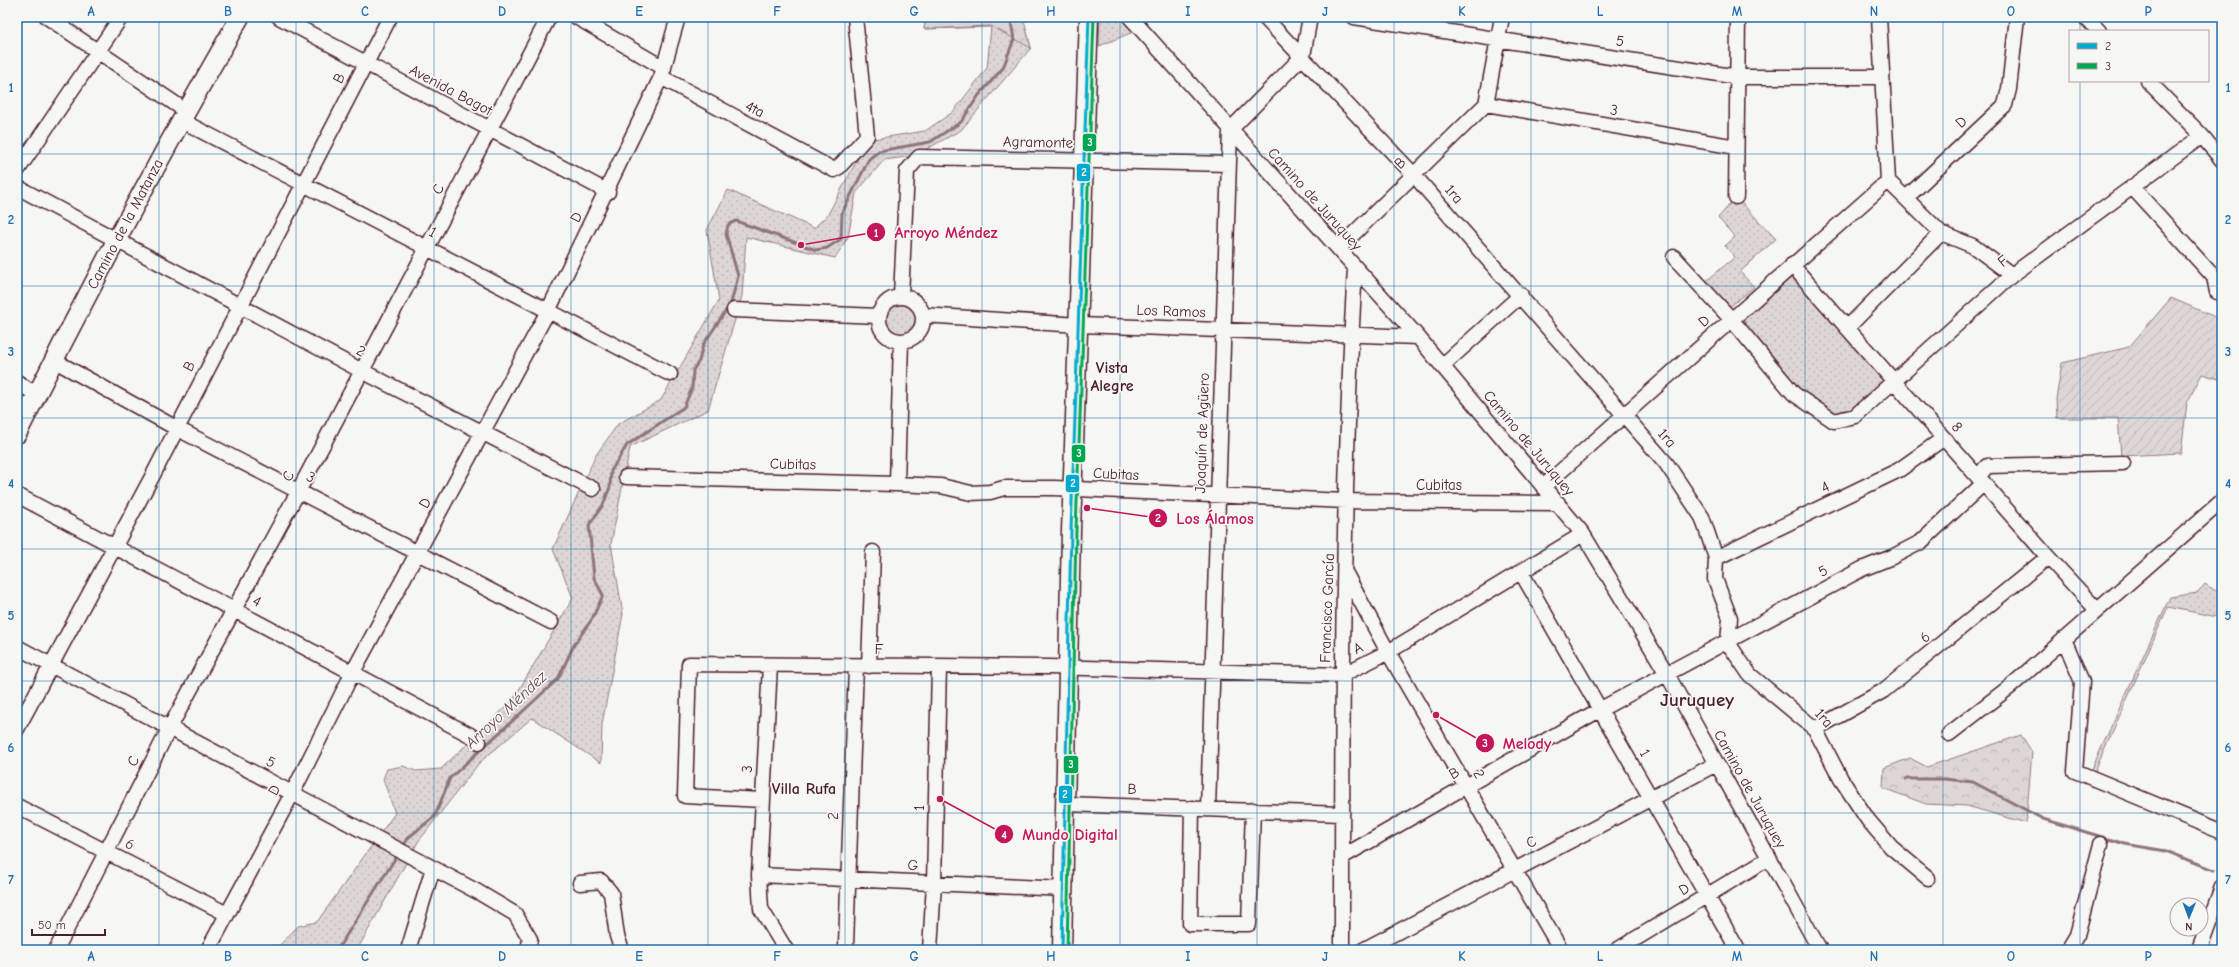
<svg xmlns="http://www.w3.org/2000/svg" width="2239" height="967" viewBox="0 0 2239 967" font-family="'Comic Neue',sans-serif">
<defs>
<pattern id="grass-dots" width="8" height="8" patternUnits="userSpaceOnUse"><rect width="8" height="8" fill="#ddd6d5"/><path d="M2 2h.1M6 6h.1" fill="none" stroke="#bfb7b7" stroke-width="1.8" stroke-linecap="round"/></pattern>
<pattern id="forest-crowns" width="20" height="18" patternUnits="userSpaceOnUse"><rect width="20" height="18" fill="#ddd6d5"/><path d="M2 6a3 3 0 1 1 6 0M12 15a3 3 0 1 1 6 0" fill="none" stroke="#bfb7b7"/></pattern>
<pattern id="garden-furrows" width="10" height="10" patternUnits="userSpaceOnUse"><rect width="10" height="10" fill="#ddd6d5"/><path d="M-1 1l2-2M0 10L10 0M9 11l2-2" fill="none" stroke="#bfb7b7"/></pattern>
</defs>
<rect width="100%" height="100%" fill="#f6f6f2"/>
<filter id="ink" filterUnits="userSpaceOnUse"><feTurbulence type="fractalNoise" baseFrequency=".025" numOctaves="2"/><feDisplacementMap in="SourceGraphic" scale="8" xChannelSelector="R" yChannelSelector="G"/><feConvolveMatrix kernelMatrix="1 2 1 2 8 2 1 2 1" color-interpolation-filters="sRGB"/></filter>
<g filter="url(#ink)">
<path fill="url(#grass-dots)" stroke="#947a80" d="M926 17H1023L1031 48 961 130 914 156 884 160 856 193 848 237 835 258 746 237 742 296 708 410 630 447 611 544 623 614 602 724 601 763 532 718 479 763 418 842 357 950H254L280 945 298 926 317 922 395 813 383 779 387 769 403 766 416 771 441 769 513 700 573 598 553 549 596 455 618 424 661 400 719 300 707 230 728 190 814 228 828 214 868 140 925 131 953 112 987 68 991 27 924 29Z
M1100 17H1120L1133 32 1099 46Z
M1736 197 1776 239 1740 272 1754 287 1728 308 1705 282 1735 257 1725 246 1735 237 1718 218Z
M1793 278 1883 379V383L1848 414 1838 416 1796 390 1743 323V320L1787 279Z
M883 318a17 17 0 1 1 34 0a17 17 0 1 1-34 0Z
M2205 584 2222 595V618L2168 607 2095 771 2222 823V830L2091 771 2170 597 2198 593Z"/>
<path fill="url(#forest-crowns)" stroke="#947a80" d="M926 17H1023L1031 48 991 26 924 29Z
M2021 735 2032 752 2026 823 1967 806 1926 804 1883 788 1884 768 1910 758 1927 767Z"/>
<path fill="url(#garden-furrows)" stroke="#947a80" d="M2171 298 2222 320V380L2202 374 2187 403 2181 453 2121 456 2118 418H2057L2056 399 2062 363 2129 347Z"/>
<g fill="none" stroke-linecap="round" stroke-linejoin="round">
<path stroke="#8e747a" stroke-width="3" d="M1906 779H1944L1973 782 2043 819 2125 844 2166 851 2214 870
M402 848 409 837 435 816 450 778 558 679 574 645 592 619 603 595 594 578 589 525 603 505 610 487 611 471 627 445 684 407 692 388 693 370 699 361 703 345 731 303 738 276 726 234 728 225 736 221 816 250 827 248 841 239 842 213 869 159 879 151 930 142 961 122 979 95 1003 68 1014 39 1010 17
M337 950 398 854"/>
<defs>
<path id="minor" d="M47 17 186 111
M279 17 608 192
M576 17 664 68
M1130 17 1418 337 1583 534 1667 674 1820 950
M1264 17 1413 174 1666 463 1702 517 1716 558 1715 579 1730 618 1728 643 1750 675 1815 729 1841 779 1868 820 1891 847 1928 878
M1354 17 1738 77H1882
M1879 17 1888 181
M2085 17 2099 31
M661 77 834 170 839 167 867 136 855 17
M2148 81 2202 136 2222 160
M1486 104 1736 147
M1486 104 1502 17
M180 120 670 374
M17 171 121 17
M1888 181 1941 233 1973 246 2012 275
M17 187 362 371 593 489
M2133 188 2214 277 2217 292
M1736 197 1738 17
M1906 198 2005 105 2009 89 2017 17
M1339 248 1486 104
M1674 257 1731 319 1794 394 1834 421 1855 416 2012 275 2202 136
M1792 265 2048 557 2097 610
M901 296 907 171 919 157 1229 164
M879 319a22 22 0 1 1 44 0a22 22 0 1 1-44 0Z
M734 310 879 316
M923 315 1079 325 1418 337
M1847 328 1941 233
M55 361 176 428 551 622
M1442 366 1521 295
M17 382 37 395
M626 477 897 484 941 486 971 493 990 492 1004 488H1054L1346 501 1558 503
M1978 477 1987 466 2123 463
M897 484 901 341
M1543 487 1888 181
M17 495 470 735 479 742
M1716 558 1899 470 1944 438
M1521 572 1738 950
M1346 574 1388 652 1561 950
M2064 639 2082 682 2075 771 2222 832
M17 647 478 892 515 914 530 939 528 950
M770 665 759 875 761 909 786 950
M869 666 873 552
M17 729 154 473 390 17
M1815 729 1883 691 2048 557
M1949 734 2011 686 2222 501
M762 800 685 796 689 664 1049 667 1342 675 1388 652 1583 534
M1066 804 1341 814
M17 806 227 914
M1192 808 1190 924H1249L1253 810
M1208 809 1230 130 1303 56 1310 17
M1342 857 1601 709 1862 569 1892 557 1921 542 1984 483
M759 875 1064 889
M580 883 601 881 611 893 617 936 622 950
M846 944 856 666
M56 950 169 729 299 490 549 17
M208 950 293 792 353 672 548 311 661 77 678 17
M408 950 433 868
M930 950 934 883 939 667
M1342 950C1342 723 1342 495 1355 268
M1363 950 1716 764
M1617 950 1769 858
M2068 950 2077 935 2101 844
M2199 950 2222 887"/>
<path id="major" d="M17 434C87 292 161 154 240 17
M1062 950 1071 531 1089 17"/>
</defs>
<use href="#minor" stroke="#4a1f2b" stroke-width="17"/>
<use href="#major" stroke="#4a1f2b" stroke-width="21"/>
<use href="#minor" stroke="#f6f6f2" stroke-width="14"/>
<use href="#major" stroke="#f6f6f2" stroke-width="18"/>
<defs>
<path id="bus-1" d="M1062 950 1071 531 1089 17"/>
<path id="bus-2" d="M1067 950 1076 531 1094 17"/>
</defs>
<use href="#bus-1" stroke="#f6f6f2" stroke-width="6"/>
<use href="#bus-2" stroke="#f6f6f2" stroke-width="6"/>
<use href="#bus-1" stroke="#00a9ce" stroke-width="3"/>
<use href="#bus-2" stroke="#00a651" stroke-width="3"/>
</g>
</g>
<path fill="none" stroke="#1f6fb2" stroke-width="1" stroke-opacity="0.55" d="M159 17V950M296 17V950M434 17V950M571 17V950M708 17V950M845 17V950M982 17V950M1120 17V950M1257 17V950M1394 17V950M1531 17V950M1668 17V950M1805 17V950M1943 17V950M2080 17V31M2080 81V950M17 154H2222M17 286H2222M17 418H2222M17 549H2222M17 681H2222M17 813H2222"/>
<g text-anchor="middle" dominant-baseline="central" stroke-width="3.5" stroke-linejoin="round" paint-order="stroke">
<g font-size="15" fill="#4a1f2b" stroke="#f6f6f2">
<text transform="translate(1620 41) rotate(9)">5</text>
<text transform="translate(339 78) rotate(-63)">B</text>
<text transform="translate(451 90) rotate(28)">Avenida Bagot</text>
<text transform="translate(755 109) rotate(27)">4ta</text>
<text transform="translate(1614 110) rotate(10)">3</text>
<text transform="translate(1961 122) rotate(-43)">D</text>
<text transform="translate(1038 142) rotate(1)">Agramonte</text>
<text transform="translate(1400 163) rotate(-44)">B</text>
<text transform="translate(438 189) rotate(-63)">C</text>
<text transform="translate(1454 194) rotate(49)">1ra</text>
<text transform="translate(1315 199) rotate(48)">Camino de Juruquey</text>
<text transform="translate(576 217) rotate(-64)">D</text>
<text transform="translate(125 224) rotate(-62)">Camino de la Matanza</text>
<text transform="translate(433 232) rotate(28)">1</text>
<text transform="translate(2003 261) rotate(-39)">F</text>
<text transform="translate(1171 311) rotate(2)">Los Ramos</text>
<text transform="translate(1704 321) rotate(-42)">D</text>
<text transform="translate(361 351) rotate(28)">2</text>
<text transform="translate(189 366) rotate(-63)">B</text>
<text transform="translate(1957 427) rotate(49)">8</text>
<text transform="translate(1202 433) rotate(-88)">Joaquín de Agüero</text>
<text transform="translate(1667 438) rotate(49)">1ra</text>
<text transform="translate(1529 443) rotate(50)">Camino de Juruquey</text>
<text transform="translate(793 464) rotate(1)">Cubitas</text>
<text transform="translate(1116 474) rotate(3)">Cubitas</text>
<text transform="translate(288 476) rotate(-62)">C</text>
<text transform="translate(311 477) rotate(27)">3</text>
<text x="1439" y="485">Cubitas</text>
<text transform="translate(1825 487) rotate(-26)">4</text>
<text transform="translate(425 503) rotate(-61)">D</text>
<text transform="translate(1823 571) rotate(-28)">5</text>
<text transform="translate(257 601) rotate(28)">4</text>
<text transform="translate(1327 608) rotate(-88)">Francisco García</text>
<text transform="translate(1925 637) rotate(-40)">6</text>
<text transform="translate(1358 648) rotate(-26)">A</text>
<text transform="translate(879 649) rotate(1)">F</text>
<text transform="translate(1824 718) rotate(49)">1ra</text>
<text transform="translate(1645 753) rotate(61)">1</text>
<text transform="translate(133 761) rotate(-62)">C</text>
<text transform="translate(271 762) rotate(27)">5</text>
<text transform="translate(747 769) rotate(-87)">3</text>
<text transform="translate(1454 773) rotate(-30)">B</text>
<text transform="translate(1479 774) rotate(60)">2</text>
<text transform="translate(1132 789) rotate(2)">B</text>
<text transform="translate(1750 789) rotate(61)">Camino de Juruquey</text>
<text transform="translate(274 790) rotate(-62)">D</text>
<text transform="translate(919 808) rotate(-89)">1</text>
<text transform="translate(833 816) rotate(-88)">2</text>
<text transform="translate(1531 842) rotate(-27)">C</text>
<text transform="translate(130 844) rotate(28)">6</text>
<text transform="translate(913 865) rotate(3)">G</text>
<text transform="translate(1684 889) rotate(-31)">D</text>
</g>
<g font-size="16" font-weight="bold" fill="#4a1f2b" stroke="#f6f6f2">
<text x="1112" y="368">Vista<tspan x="1112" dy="18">Alegre</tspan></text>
<text x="804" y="789">Villa Rufa</text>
</g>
<g font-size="16" font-style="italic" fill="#6c4a52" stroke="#f6f6f2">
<text transform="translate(506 710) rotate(-43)">Arroyo Méndez</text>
</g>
<g font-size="19" font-weight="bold" fill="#4a1f2b" stroke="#f6f6f2">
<text x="1697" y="700">Juruquey</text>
</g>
</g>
<path fill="none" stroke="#c2185b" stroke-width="1.5" d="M801 245L876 232M1087 508L1158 518M1436 715L1485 743M940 799L1004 834"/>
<g fill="#c2185b" stroke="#f6f6f2" stroke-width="1.5">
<circle cx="801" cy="245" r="4"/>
<circle cx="1087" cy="508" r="4"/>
<circle cx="1436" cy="715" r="4"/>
<circle cx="940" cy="799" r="4"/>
<circle cx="876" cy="232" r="10"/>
<circle cx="1158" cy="518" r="10"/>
<circle cx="1485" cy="743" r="10"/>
<circle cx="1004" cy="834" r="10"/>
</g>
<g font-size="12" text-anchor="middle" font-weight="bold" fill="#fff">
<text x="876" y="237">1</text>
<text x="1158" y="522">2</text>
<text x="1485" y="747">3</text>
<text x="1004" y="839">4</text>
</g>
<g font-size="16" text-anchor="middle" font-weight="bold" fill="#c2185b" stroke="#f6f6f2" stroke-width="3.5" stroke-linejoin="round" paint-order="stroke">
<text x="946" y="238">Arroyo Méndez</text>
<text x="1215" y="524">Los Álamos</text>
<text x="1527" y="749">Melody</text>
<text x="1070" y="840">Mundo Digital</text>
</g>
<g stroke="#f6f6f2" stroke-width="1.5">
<rect x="1082" y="133" width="15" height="19" rx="4" fill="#00a651"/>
<rect x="1076" y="163" width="15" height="19" rx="4" fill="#00a9ce"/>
<rect x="1071" y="444" width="15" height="19" rx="4" fill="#00a651"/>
<rect x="1065" y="474" width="15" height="19" rx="4" fill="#00a9ce"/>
<rect x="1063" y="755" width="16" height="19" rx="4" fill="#00a651"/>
<rect x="1058" y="785" width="15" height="19" rx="4" fill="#00a9ce"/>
</g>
<g font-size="11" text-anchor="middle" font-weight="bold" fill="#fff">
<text x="1090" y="146">3</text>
<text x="1084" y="176">2</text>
<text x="1079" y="457">3</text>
<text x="1073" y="487">2</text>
<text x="1071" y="768">3</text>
<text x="1065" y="798">2</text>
</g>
<rect width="2239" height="967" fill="none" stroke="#f6f6f2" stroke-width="44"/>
<rect x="2069" y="30" width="140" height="52" fill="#f6f6f2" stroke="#b1a0a2"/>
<rect x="2077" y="43" width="20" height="6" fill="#00a9ce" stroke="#b1a0a2"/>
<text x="2105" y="50" font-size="12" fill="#4a1f2b">2</text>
<rect x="2077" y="63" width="20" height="6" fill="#00a651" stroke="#b1a0a2"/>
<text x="2105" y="70" font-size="12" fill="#4a1f2b">3</text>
<g transform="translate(2189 917) rotate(181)"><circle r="19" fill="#f6f6f2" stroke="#b1a0a2"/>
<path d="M0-3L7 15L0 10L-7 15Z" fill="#1f6fb2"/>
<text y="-6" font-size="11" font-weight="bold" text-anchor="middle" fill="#4a1f2b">N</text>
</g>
<path d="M32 929v6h73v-6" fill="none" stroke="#4a1f2b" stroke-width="2"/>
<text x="38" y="929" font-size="12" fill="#4a1f2b" stroke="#f6f6f2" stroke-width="3" paint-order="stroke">50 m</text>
<rect x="22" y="22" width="2195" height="923" fill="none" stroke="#1f6fb2" stroke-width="1.5"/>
<g font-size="13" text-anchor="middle" font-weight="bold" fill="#1f6fb2">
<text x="91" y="16">A</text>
<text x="228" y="16">B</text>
<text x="365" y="16">C</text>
<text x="502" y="16">D</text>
<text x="639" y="16">E</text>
<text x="777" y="16">F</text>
<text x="914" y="16">G</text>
<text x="1051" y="16">H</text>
<text x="1188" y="16">I</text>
<text x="1325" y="16">J</text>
<text x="1462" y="16">K</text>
<text x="1600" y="16">L</text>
<text x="1737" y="16">M</text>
<text x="1874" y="16">N</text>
<text x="2011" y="16">O</text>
<text x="2148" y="16">P</text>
<text x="11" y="92">1</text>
<text x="2228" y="92">1</text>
<text x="11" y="224">2</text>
<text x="2228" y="224">2</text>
<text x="11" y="356">3</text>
<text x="2228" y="356">3</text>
<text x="11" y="488">4</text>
<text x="2228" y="488">4</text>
<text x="11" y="620">5</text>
<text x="2228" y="620">5</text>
<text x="11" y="752">6</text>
<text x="2228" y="752">6</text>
<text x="11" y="884">7</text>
<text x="2228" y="884">7</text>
<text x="91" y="961">A</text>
<text x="228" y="961">B</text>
<text x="365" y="961">C</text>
<text x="502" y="961">D</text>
<text x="639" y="961">E</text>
<text x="777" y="961">F</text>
<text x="914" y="961">G</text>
<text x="1051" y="961">H</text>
<text x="1188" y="961">I</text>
<text x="1325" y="961">J</text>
<text x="1462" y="961">K</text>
<text x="1600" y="961">L</text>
<text x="1737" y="961">M</text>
<text x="1874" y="961">N</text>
<text x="2011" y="961">O</text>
<text x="2148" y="961">P</text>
</g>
</svg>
